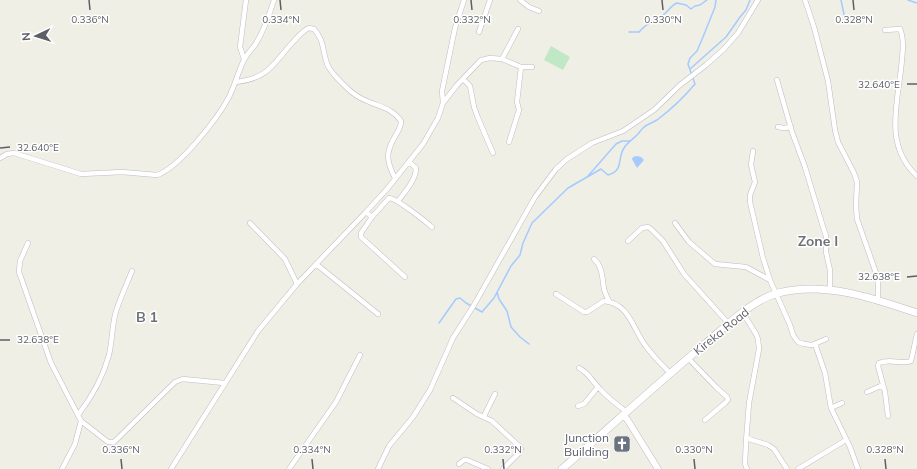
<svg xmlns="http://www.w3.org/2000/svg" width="917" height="469" viewBox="0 0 917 469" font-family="Mulish,sans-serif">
<rect width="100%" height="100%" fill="#efefe5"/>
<path fill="#c0e8c6" d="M551 46 570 57 563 70 544 60Z"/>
<path fill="#a5caff" d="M637 156 641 157 644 160 637 168 632 159 633 157Z"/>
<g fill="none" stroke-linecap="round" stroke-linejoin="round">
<path stroke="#a5caff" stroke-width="1.5" d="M841 0 845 19
M908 0 917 3
M629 32H639C647 23 653 21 663 15 668 12 670 6 677 3L686 5 691 9 695 6 700 5 707 0
M690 69 726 37 740 17 746 10 750 0
M588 176 616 144 622 141H630
M497 292 499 299 507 311 511 327 520 337 529 344
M439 323 456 299 460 298 466 303 482 312 494 298 511 266 520 255 523 243 532 223 568 188 601 169 608 175C624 171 617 158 624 148 627 143 633 139 637 135 639 133 641 130 643 128 647 124 652 123 657 120 669 111 685 96 695 84L688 64 690 58 697 51 703 37 715 7 716 0"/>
<defs>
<path id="minor" d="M520 0 529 7 539 11
M805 0 814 27 828 81 835 130 838 142 854 173 857 182 856 206 857 219 876 273 878 283V299
M885 30 900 29C904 37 903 50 902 59 899 100 882 144 917 176
M479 32 490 0
M244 59 240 47 246 0
M502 59 518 29
M463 79 470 86 474 107 478 118 493 153
M777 80 792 132 805 167 823 227 826 236V252L830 270V290
M236 82C269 78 272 65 293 42 298 37 302 31 309 28L314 29C325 41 322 52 328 66 332 74 340 81 346 87 352 93 359 98 367 101 380 107 392 108 401 121 401 126 400 128 397 133 386 151 385 159 395 178
M443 103 457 85 481 60 490 58 502 59 521 67H532
M778 127 784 128 791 127
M509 142 519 110 517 102 521 67
M753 151 751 165 755 182 750 195V202L763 258 770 280
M0 158 7 154 14 153 81 174 122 172 157 175C179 168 218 118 229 97 235 85 238 72 244 60 247 54 251 50 255 45 264 31 269 16 274 0
M398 201C405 192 416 180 416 168L409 162
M366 212 372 217 361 233V237L405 277
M372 217 389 198C396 198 425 221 432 227
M250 223 285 259 297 284
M675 223 689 242 715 264 746 267 770 280 790 325 793 335 798 342 804 344 812 345 826 339
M628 241 642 228 648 227 651 229 663 241 684 274 729 324
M28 243 20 261 19 272 51 363 81 421 108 442H114L175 382 183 379 224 383
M594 259C603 267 602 278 604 289 605 293 607 297 609 301
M316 264 378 314
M556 294 584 312H587L604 301C629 303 633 329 645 345 652 355 661 364 670 373
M743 313 756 334 758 339 759 349 749 403 746 442 745 464 747 469
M815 344 825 373 831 408
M688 358 716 387 727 397 728 400 725 403 705 420
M579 368C589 373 592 381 600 389 608 398 617 405 627 412
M867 392 883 385
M453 398 477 414 492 421 520 447 521 449 519 453 503 469
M842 403 831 408 850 447 858 469
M578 406 584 404 598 387
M78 415C92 397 103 377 109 355 112 342 112 328 115 315 119 300 126 286 132 271
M484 416 495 394
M888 416 885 392 878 366 879 363C890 358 902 365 911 361L917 334
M746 438 768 445 774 449 787 469
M459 464 464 460H467L488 469
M62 469 75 444 81 421
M171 469 258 331 297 284 366 212 387 189 423 144 438 118 443 103 442 91 455 28 464 0
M289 469 336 402 360 355
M378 469 389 446 413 417 430 390 453 338 474 305 535 197 556 169 567 159 592 143 623 131 654 110 680 85 706 65 724 49 738 33 758 0
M798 469 846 440"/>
<path id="tertiary" d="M622 416 627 419 658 469"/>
<path id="secondary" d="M562 469C610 427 657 384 706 343 726 326 752 300 778 293 825 281 873 298 917 313"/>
</defs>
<use href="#minor" stroke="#bcbdc4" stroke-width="5.5"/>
<use href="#tertiary" stroke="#bcbdc4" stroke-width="7"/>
<use href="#secondary" stroke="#babcc3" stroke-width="8"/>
<use href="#minor" stroke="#fff" stroke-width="4.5"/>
<use href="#tertiary" stroke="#fff" stroke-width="6"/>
<use href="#secondary" stroke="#fff" stroke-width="7"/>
</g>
<path fill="none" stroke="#5c5f66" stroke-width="1.5" d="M89 0 90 10M280 0 281 10M471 0 472 10M662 0 663 10M853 0 854 10M907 84H917M0 148 10 147M907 277 917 276M0 340H10M121 459 122 469M312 459 313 469M503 459 504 469M694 459 695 469M885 459 886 469"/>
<defs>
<symbol id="church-square" viewBox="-11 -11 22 22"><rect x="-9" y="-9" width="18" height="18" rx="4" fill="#6b7280" stroke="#fff"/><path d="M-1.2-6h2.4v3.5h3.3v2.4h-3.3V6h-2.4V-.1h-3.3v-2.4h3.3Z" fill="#fff"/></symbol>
</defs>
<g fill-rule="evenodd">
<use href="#church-square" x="612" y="434" width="20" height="20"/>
</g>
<g text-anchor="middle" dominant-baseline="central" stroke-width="3" stroke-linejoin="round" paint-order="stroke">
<g font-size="12" fill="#5c5f66" stroke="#fff">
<text transform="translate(721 331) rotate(-39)">Kireka Road</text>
</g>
<g font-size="12" fill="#5b616d" stroke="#fff" text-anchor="end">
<text x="609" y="437">Junction<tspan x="609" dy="14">Building</tspan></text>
</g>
<g font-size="14" font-weight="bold" fill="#6d7178" stroke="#fff">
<text x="818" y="241">Zone I</text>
<text x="147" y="317">B 1</text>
</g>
</g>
<g font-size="10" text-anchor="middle" fill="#5c5f66" stroke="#fff" stroke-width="3" stroke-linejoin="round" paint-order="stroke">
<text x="90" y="23">0.336°N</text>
<text x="281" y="23">0.334°N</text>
<text x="472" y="23">0.332°N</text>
<text x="663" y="23">0.330°N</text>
<text x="854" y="23">0.328°N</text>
<text x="879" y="88">32.640°E</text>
<text x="38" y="151">32.640°E</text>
<text x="879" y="280">32.638°E</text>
<text x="38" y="343">32.638°E</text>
<text x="121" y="453">0.336°N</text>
<text x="312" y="453">0.334°N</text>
<text x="503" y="453">0.332°N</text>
<text x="694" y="453">0.330°N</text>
<text x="885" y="453">0.328°N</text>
</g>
<g transform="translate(36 36) rotate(266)" stroke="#ffffff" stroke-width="3" paint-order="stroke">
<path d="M0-3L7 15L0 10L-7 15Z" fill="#5c5f66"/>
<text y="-6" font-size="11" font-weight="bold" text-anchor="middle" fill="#5c5f66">N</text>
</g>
</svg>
